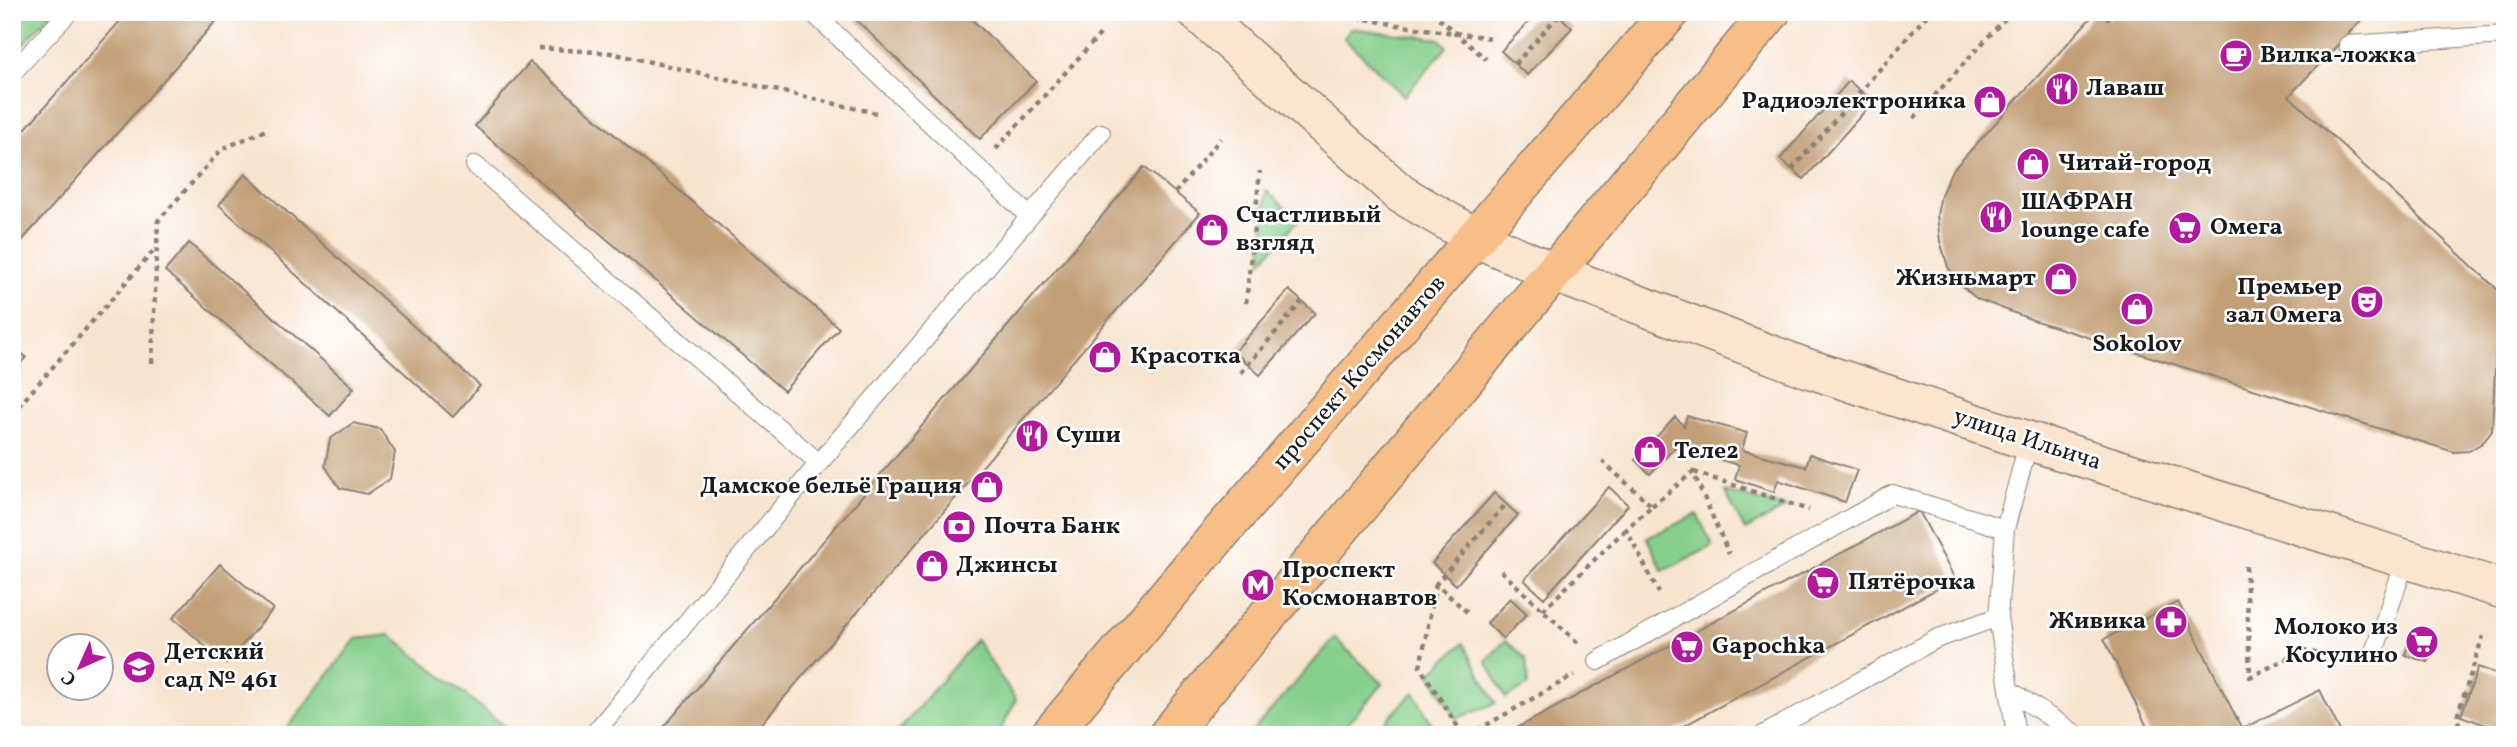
<svg xmlns="http://www.w3.org/2000/svg" width="2517" height="747" viewBox="0 0 2517 747" font-family="Vollkorn,serif">
<rect width="100%" height="100%" fill="#fff"/>
<filter id="ink" filterUnits="userSpaceOnUse"><feTurbulence type="fractalNoise" baseFrequency=".0143" numOctaves="2"/><feDisplacementMap in="SourceGraphic" scale="14" xChannelSelector="R" yChannelSelector="G"/><feConvolveMatrix kernelMatrix="1 2 1 2 8 2 1 2 1" color-interpolation-filters="sRGB"/></filter>
<filter id="wash" filterUnits="userSpaceOnUse"><feTurbulence type="fractalNoise" baseFrequency=".00686" numOctaves="4" result="noise"/><feDisplacementMap in="SourceGraphic" scale="28" xChannelSelector="R" yChannelSelector="G"/><feGaussianBlur stdDeviation="1.57" result="paint"/><feColorMatrix in="noise" values="0 0 0 0 0 0 0 0 0 0 0 0 0 0 0 0 0 1.4 0 .05"/><feComposite in="paint" operator="in"/></filter>
<g filter="url(#wash)">
<rect width="100%" height="100%" fill="#f7e4cf"/>
<path fill="#85cf8b" stroke="#507654" stroke-width="2" d="M12 12H53L14 54H12Z
M1350 28 1440 39 1447 47 1404 96 1344 38Z
M1266 190 1299 219 1262 261Z
M1725 492 1786 508 1745 530Z
M1697 514 1713 546 1663 571 1647 538Z
M390 635 516 735H282L356 639Z
M1335 638 1383 684 1337 735H1249Z
M976 640 1016 700 998 735H895Z
M1506 640 1526 659 1528 685 1506 698 1486 661Z
M1463 643 1496 703 1456 719 1430 674Z
M1414 692 1438 735H1372Z"/>
<g id="blocks">
<path fill="#c29f76" d="M128 12H224L12 252V144Z
M848 12H964L1036 81 980 139Z
M1538 12H1556L1572 28 1527 75 1501 51Z
M2096 12H2101L2108 20 2115 12H2369L2289 96 2499 291 2492 430 2482 443 2469 451 2454 452 2033 320 1977 299 1962 286 1948 267 1940 241 1937 215 1941 195 1951 172Z
M530 62 839 328 784 391 475 126Z
M1849 81 1873 102 1804 179 1780 159Z
M1144 167 1200 213 752 735H657Z
M245 174 480 386 453 417 219 205Z
M189 243 354 388 330 416 165 271Z
M1289 290 1315 313 1260 375 1234 352Z
M12 345 26 357 12 373Z
M1687 416 1747 433 1742 450 1806 467 1810 454 1857 470 1845 502 1778 480 1774 492 1735 479 1739 465 1705 456 1707 450 1680 442 1650 474 1635 460 1675 417 1684 426Z
M353 423 380 429 395 452 390 479 367 494 340 488 325 466 330 439Z
M1609 487 1628 505 1544 598 1524 580Z
M1494 493 1518 515 1456 585 1432 563Z
M1919 511 1955 579 1667 735H1504Z
M220 564 273 609 226 664 173 618Z
M1510 598 1527 614 1503 639 1487 623Z
M2178 602 2242 729 2320 690 2342 735H2245L2242 729 2231 735H2151L2104 639Z
M2411 636 2434 643 2428 662 2405 655Z
M2478 667 2505 677V732L2461 716Z"/>
</g>
</g>
<g filter="url(#ink)">
<use href="#blocks" fill-opacity="0" stroke="#8a8076" stroke-width="2"/>
<g fill="none" stroke-linecap="round" stroke-linejoin="round">
<defs>
<path id="service" d="M812 12 1029 216
M2348 45 2505 35
M12 73 69 12
M475 165 819 463
M2375 649 2406 559
M1598 661 1893 494 2005 529
M2009 690 2077 735
M593 735 819 463 1101 133
M1763 735 1936 639 1998 617
M2016 735 1998 617 2005 529 2029 441"/>
<path id="secondary" d="M1197 12 1401 194 1476 238 1555 273 1804 367 2029 441 2505 590"/>
<path id="primary" d="M1050 735 1192 566 1670 12
M1168 735 1771 12"/>
</defs>
<use href="#service" stroke="#8a8076" stroke-width="20"/>
<use href="#secondary" stroke="#8a8076" stroke-width="41"/>
<use href="#primary" stroke="#8a8076" stroke-width="41"/>
<path stroke="#8a8076" stroke-width="4.5" stroke-dasharray="5 5" stroke-linecap="butt" d="M1327 12 1403 26 1491 38
M1431 12 1486 59
M538 48 611 53 876 113
M1515 64 1559 15
M1914 118 2011 12
M996 149 1103 31
M1792 169 1930 12
M1175 193 1221 138
M1246 303 1260 171
M152 363 158 221 222 149 266 130
M1241 373 1302 301
M12 414 156 248
M1602 461 1652 506 1626 529 1659 593
M1694 472 1809 510
M1652 506 1693 472 1729 554
M2246 566 2250 677 2304 650 2351 663
M1501 571 1578 643
M1436 584 1420 667 1463 735
M1543 610 1626 529
M1467 612 1436 584 1506 504
M1469 735 1574 675
M2462 735 2457 717 2483 636"/>
<use href="#service" stroke="#fff" stroke-width="18"/>
<use href="#secondary" stroke="#fce5cf" stroke-width="38"/>
<use href="#primary" stroke="#f7be87" stroke-width="38"/>
</g>
</g>
<defs>
<symbol id="cafe-disc" viewBox="-11 -11 22 22"><circle r="9.5" fill="#b5179e" stroke="#fff"/><path d="M-5.5-4.5H6V0H3Q3 3.5 0 3.5H-2.5Q-5.5 3.5-5.5 0ZM3-3.2v2h1.7v-2ZM-6 4.5H4V6H-6Z" fill="#fff"/></symbol>
<symbol id="restaurant-disc" viewBox="-11 -11 22 22"><circle r="9.5" fill="#b5179e" stroke="#fff"/><path d="M-5-6h1v4h1v-4h1v4h1v-4h1v5L-1.5 .5V6h-2V.5L-5-1ZM5-6V6H3V1.5H1.5Q1.5-4 5-6Z" fill="#fff"/></symbol>
<symbol id="shop-disc" viewBox="-11 -11 22 22"><circle r="9.5" fill="#b5179e" stroke="#fff"/><path d="M-5-2.5h2.3a2.7 3.5 0 0 1 5.4 0H5L5.5 6h-11ZM-1.5-2.5h3a1.5 2.3 0 0 0-3 0Z" fill="#fff"/></symbol>
<symbol id="supermarket-disc" viewBox="-11 -11 22 22"><circle r="9.5" fill="#b5179e" stroke="#fff"/><path d="M-6-5.5h2.5l.6 2H6L4.5 2H-2.5L-4.4-4H-6ZM-1.5 3.2a1.3 1.3 0 1 0 .1 0ZM3 3.2a1.3 1.3 0 1 0 .1 0Z" fill="#fff"/></symbol>
<symbol id="theatre-disc" viewBox="-11 -11 22 22"><circle r="9.5" fill="#b5179e" stroke="#fff"/><path d="M-5-5.5Q0-4 5-5.5V0Q5 5 0 6Q-5 5-5 0ZM-3.3-2.5H-1v1.5H-3.3ZM1-2.5H3.3v1.5H1ZM-2.8 1Q0 5.5 2.8 1Z" fill="#fff"/></symbol>
<symbol id="bank-disc" viewBox="-11 -11 22 22"><circle r="9.5" fill="#b5179e" stroke="#fff"/><path d="M-6-4H6V4H-6ZM0-2.3a2.3 2.3 0 1 0 0 4.6a2.3 2.3 0 1 0 0-4.6Z" fill="#fff"/></symbol>
<symbol id="metro-disc" viewBox="-11 -11 22 22"><circle r="9.5" fill="#b5179e" stroke="#fff"/><path d="M-5.5 5V-5H-3L0 0L3-5H5.5V5H3V-.5L0 4L-3-.5V5Z" fill="#fff"/></symbol>
<symbol id="pharmacy-disc" viewBox="-11 -11 22 22"><circle r="9.5" fill="#b5179e" stroke="#fff"/><path d="M-2-6h4v4h4v4h-4v4h-4v-4h-4v-4h4Z" fill="#fff"/></symbol>
<symbol id="school-disc" viewBox="-11 -11 22 22"><circle r="9.5" fill="#b5179e" stroke="#fff"/><path d="M0-5L7-2L0 1L-7-2ZM-4 1L0 2.5L4 1V4Q0 6-4 4Z" fill="#fff"/></symbol>
</defs>
<g fill-rule="evenodd">
<use href="#cafe-disc" x="2217" y="37" width="38" height="38"/>
<use href="#restaurant-disc" x="2043" y="70" width="38" height="38"/>
<use href="#shop-disc" x="1971" y="83" width="38" height="38"/>
<use href="#shop-disc" x="2014" y="145" width="38" height="38"/>
<use href="#restaurant-disc" x="1977" y="198" width="38" height="38"/>
<use href="#supermarket-disc" x="2166" y="209" width="38" height="38"/>
<use href="#shop-disc" x="1193" y="211" width="38" height="38"/>
<use href="#shop-disc" x="2042" y="260" width="38" height="38"/>
<use href="#theatre-disc" x="2348" y="283" width="38" height="38"/>
<use href="#shop-disc" x="2118" y="290" width="38" height="38"/>
<use href="#shop-disc" x="1086" y="338" width="38" height="38"/>
<use href="#restaurant-disc" x="1013" y="417" width="38" height="38"/>
<use href="#shop-disc" x="1631" y="433" width="38" height="38"/>
<use href="#shop-disc" x="968" y="468" width="38" height="38"/>
<use href="#bank-disc" x="940" y="508" width="38" height="38"/>
<use href="#shop-disc" x="913" y="547" width="38" height="38"/>
<use href="#supermarket-disc" x="1804" y="564" width="38" height="38"/>
<use href="#metro-disc" x="1239" y="566" width="38" height="38"/>
<use href="#pharmacy-disc" x="2152" y="603" width="38" height="38"/>
<use href="#supermarket-disc" x="2403" y="623" width="38" height="38"/>
<use href="#supermarket-disc" x="1668" y="628" width="38" height="38"/>
<use href="#school-disc" x="120" y="648" width="38" height="38"/>
</g>
<g text-anchor="middle" dominant-baseline="central" stroke-width="5" stroke-linejoin="round" paint-order="stroke">
<g font-size="24" font-weight="bold" fill="#1c1c1c" stroke="#fff" text-anchor="start">
<text x="2260" y="56">Вилка-ложка</text>
<text x="2086" y="89">Лаваш</text>
<text x="1966" y="102" text-anchor="end">Радиоэлектроника</text>
<text x="2058" y="164">Читай-город</text>
<text x="2021" y="203">ШАФРАН<tspan x="2021" dy="28">lounge cafe</tspan></text>
<text x="1236" y="216">Счастливый<tspan x="1236" dy="28">взгляд</tspan></text>
<text x="2210" y="228">Омега</text>
<text x="2036" y="279" text-anchor="end">Жизньмарт</text>
<text x="2342" y="288" text-anchor="end">Премьер<tspan x="2342" dy="28">зал Омега</tspan></text>
<text x="2137" y="345" text-anchor="middle">Sokolov</text>
<text x="1130" y="357">Красотка</text>
<text x="1056" y="436">Суши</text>
<text x="1674" y="452">Теле2</text>
<text x="962" y="487" text-anchor="end">Дамское бельё Грация</text>
<text x="984" y="527">Почта Банк</text>
<text x="956" y="566">Джинсы</text>
<text x="1282" y="571">Проспект<tspan x="1282" dy="28">Космонавтов</tspan></text>
<text x="1848" y="583">Пятёрочка</text>
<text x="2146" y="622" text-anchor="end">Живика</text>
<text x="2398" y="628" text-anchor="end">Молоко из<tspan x="2398" dy="28">Косулино</tspan></text>
<text x="1712" y="647">Gapochka</text>
<text x="164" y="653">Детский<tspan x="164" dy="28">сад № 461</tspan></text>
</g>
<g font-size="24" fill="#1c1c1c" stroke="#fff">
<text transform="translate(1360 373) rotate(-49)">проспект Космонавтов</text>
<text transform="translate(2027 440) rotate(18)">улица Ильича</text>
</g>
</g>
<rect width="2517" height="747" fill="none" stroke="#fff" stroke-width="42"/>
<g transform="translate(80 667) rotate(225)"><circle r="33" fill="#ffffff" stroke="#a4a4a4" stroke-width="2"/>
<path d="M0-5L12 26L0 18L-12 26Z" fill="#b5179e"/>
<text y="-10" font-size="19" font-weight="bold" text-anchor="middle" fill="#1c1c1c">С</text>
</g>
</svg>
